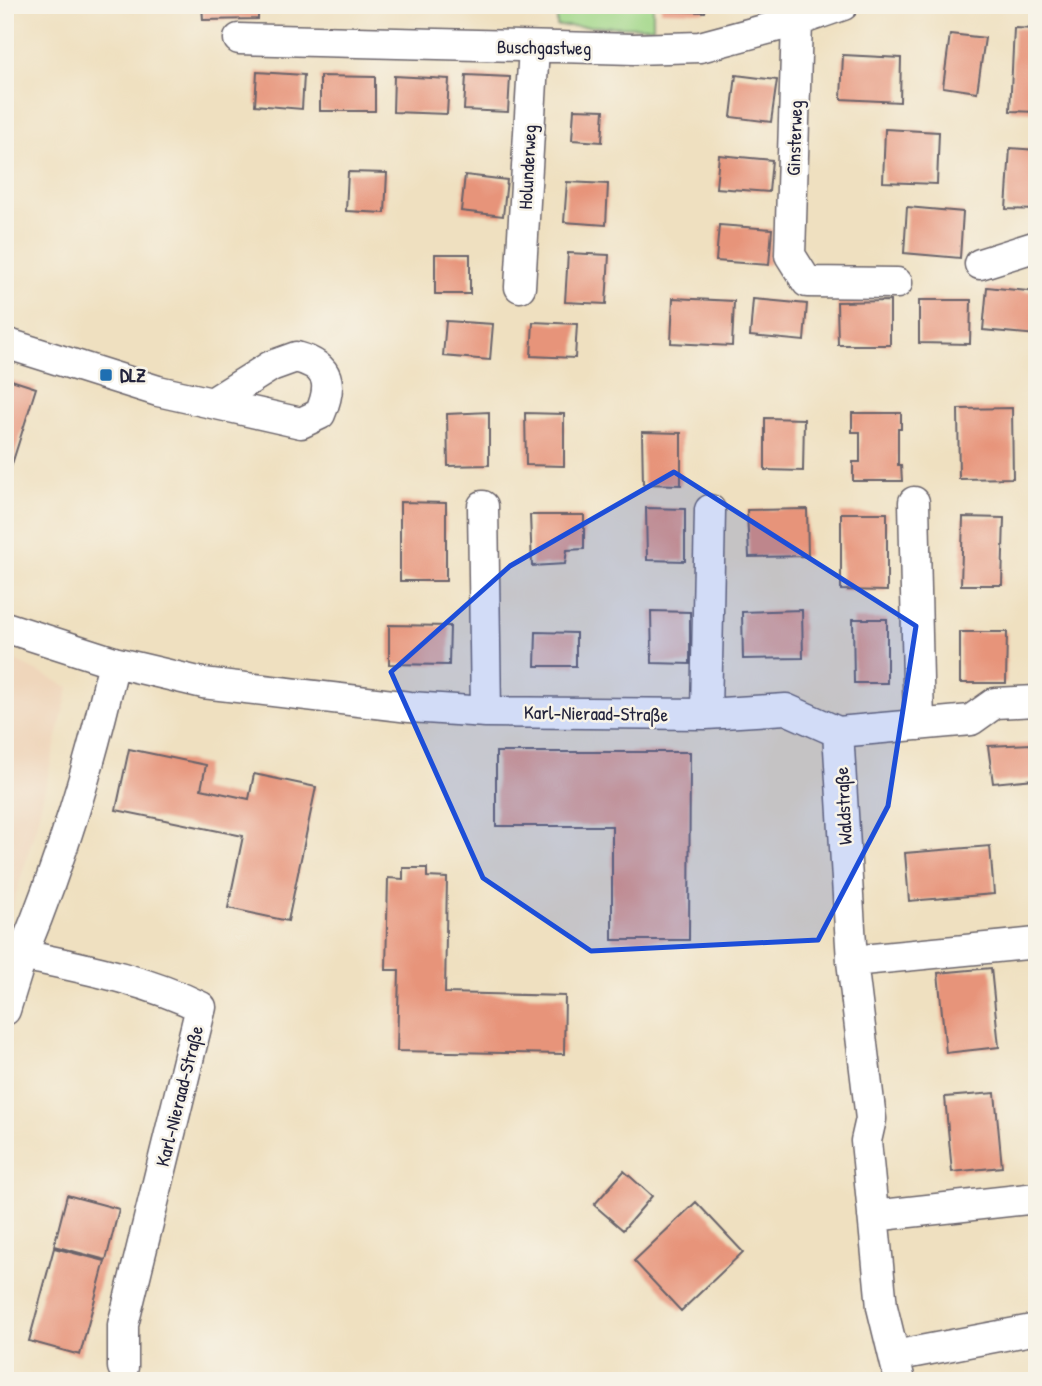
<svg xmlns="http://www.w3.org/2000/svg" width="1042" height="1386" viewBox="0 0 1042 1386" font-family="'Patrick Hand',sans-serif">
<rect width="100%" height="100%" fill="#f7f3e8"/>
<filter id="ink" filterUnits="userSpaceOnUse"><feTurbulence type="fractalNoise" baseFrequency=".0143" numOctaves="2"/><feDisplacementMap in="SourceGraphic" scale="14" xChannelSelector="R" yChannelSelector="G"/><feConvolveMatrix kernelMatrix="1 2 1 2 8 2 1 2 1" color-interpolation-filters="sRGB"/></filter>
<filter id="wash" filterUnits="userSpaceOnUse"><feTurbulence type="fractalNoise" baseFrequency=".00686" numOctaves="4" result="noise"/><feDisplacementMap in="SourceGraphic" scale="28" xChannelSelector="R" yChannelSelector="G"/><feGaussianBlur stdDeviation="1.57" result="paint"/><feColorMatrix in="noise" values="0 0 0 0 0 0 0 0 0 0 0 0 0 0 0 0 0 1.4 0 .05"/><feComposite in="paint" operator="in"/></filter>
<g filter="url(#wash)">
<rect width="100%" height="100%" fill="#efe0c0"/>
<path fill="#efd6bb" d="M5 656 69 687 36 826 5 932Z"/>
<path fill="#a1d788" stroke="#627c62" stroke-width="2" d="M557 5H653V27L557 26Z"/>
<g id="blocks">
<path fill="#e7947a" d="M202 5H258V19L203 20Z
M661 5H705V12L661 11Z
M1014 28 1037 29V112L1010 111Z
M950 34 985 38 977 92 943 87Z
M843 55 901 58 900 102 841 99Z
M257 72 304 75 302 109 255 105Z
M466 75 510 77 508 112 464 110Z
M736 75 777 80 771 122 731 117Z
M320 76 375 77V111H320Z
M394 76 449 79 447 114 393 112Z
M574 109 604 110 602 142 572 140Z
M885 129 939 132 937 184 883 182Z
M1010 148 1037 150V210L1006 209Z
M719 155 772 160 769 192 716 188Z
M348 172 387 173 385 213 346 211Z
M465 175 507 180 503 216 461 211Z
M567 182 608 184 606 225 564 222Z
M907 207 963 212 960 258 904 253Z
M719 225 772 229 769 265 716 261Z
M568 253 609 255 606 304 565 302Z
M435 254H470V294H435Z
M987 287 1037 292V335L983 330Z
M673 298 734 301 732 346 671 343Z
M753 299 807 304 804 341 750 336Z
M919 300H971L970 344 919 343Z
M890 301V345H838L837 302Z
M446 321 493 324 490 360 443 356Z
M533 322 577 324 575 358 531 356Z
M5 378 36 388 6 483H5Z
M1012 408 1013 478 959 479 958 409Z
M489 412V465L448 466 447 414Z
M525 413 564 414V466L526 465Z
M852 413H901V429H898V465H901L902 481H853V462H860V432H852Z
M765 418 804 419 803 471 765 470Z
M642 432 681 433V485L643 484Z
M400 502 446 503V581H400Z
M646 508 685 509V561L647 560Z
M807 509 808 556 749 557 747 510Z
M841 513H887V591L841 590Z
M530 515H584V549L567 550 565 564 532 566Z
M963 517 1004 518 1002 585H961Z
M802 610 803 658 743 659 742 612Z
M651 611 690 612V664L652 663Z
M853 619H887V683H854Z
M389 625 450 626 449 665 389 664Z
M536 632 576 633V666H535Z
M960 632H1007L1006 683H960Z
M1032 744 1034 779 993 783 988 746Z
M129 749 206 765 201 789 249 799 254 774 316 787 288 921 228 908 243 836 116 810Z
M496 752H690L689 940H612V826H496Z
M990 846 994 894 909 901 905 853Z
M403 868H427V877L447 878 445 993 565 996 564 1054 397 1051 399 970H386L388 878 403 879Z
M991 968 999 1047 946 1053 938 973Z
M995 1093 1002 1167 952 1172 945 1097Z
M624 1171 652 1196 623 1230 594 1205Z
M67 1195 119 1209 106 1260 54 1246Z
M696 1202 743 1252 681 1311 634 1261Z
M54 1248 105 1261 80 1355 29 1341Z"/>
</g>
</g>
<g filter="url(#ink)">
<use href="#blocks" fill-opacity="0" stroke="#6a646a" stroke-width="2"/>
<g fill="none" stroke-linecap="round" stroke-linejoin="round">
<defs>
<path id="minor" d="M797 21 790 255 807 282 897 283
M239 39 634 49 700 47 797 21 843 5
M980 264 1037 246
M520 287 534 47
M5 343 158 391 212 403
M296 357C330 366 333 384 320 414L301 423 212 403 271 366Z
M914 502 919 725
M483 506 486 712
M5 627 114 662 203 683 410 707 486 712 706 714 786 709 838 732
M114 662C90 766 63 856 22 955 83 968 144 979 201 1007L123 1325V1367
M706 714 710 510
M852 961 1037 943
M5 1010 22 955
M873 1216 1037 1198
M894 1356 1037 1329
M900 1381 882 1307 866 1141 871 1119 852 961 838 732 971 720 995 703 1037 701"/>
</defs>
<use href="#minor" stroke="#6a646a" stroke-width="33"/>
<use href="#minor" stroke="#fff" stroke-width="30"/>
</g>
</g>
<path fill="#1d4ed8" fill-opacity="0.2" stroke="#1d4ed8" stroke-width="5" stroke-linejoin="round" d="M674 472 916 626 888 806 818 940 591 951 483 878 391 672 510 566Z"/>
<rect fill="#1f6fb2" stroke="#f7f3e8" stroke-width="2.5" x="99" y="368" width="14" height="14" rx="3.5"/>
<g text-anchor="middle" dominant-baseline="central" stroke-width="5" stroke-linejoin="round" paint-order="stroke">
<g font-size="19" fill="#22223b" stroke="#f7f3e8">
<text transform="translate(544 47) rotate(1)">Buschgastweg</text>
<text transform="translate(794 138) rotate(-88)">Ginsterweg</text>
<text transform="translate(527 167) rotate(-87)">Holunderweg</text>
<text transform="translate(596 713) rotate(1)">Karl-Nieraad-Straße</text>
<text transform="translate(843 806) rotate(-93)">Waldstraße</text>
<text transform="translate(179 1096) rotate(-76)">Karl-Nieraad-Straße</text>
</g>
<g font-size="19" font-weight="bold" fill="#22223b" stroke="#f7f3e8" text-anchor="start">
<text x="120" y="375">DLZ</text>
</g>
</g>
<rect width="1042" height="1386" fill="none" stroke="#f7f3e8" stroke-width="28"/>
</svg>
